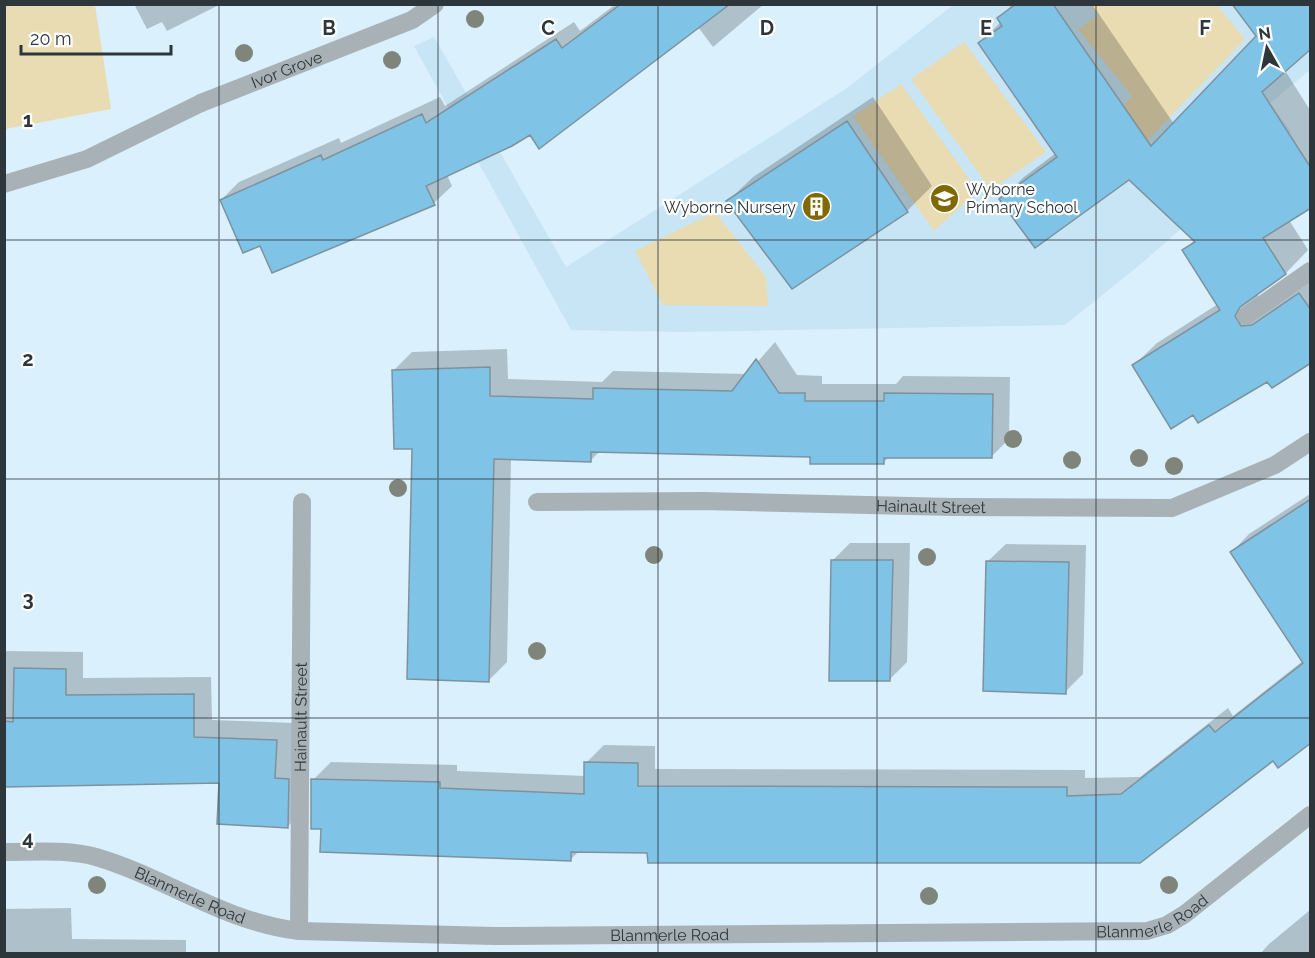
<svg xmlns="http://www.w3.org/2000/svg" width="1315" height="958" viewBox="0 0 1315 958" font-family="Raleway,sans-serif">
<rect width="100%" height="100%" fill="#daf0fd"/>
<path fill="#c8e5f6" d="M953 5H1310V70L1270 103 1291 132 1141 264 1065 325 680 332 571 330 414 46 434 37 566 267 847 88Z"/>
<path fill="#e9dbb2" d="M4 5H95L111 109 5 129Z
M1090 5H1217L1245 39 1140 148 1116 114 1132 96 1078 29 1098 15Z
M964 42 1046 152 991 190 911 79Z
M901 84 978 191 934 231 853 116Z
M715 212 766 277 768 306 663 305 635 251Z"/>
<path fill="#0003" d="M134 4H221L167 31 162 22 147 29Z
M616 4H764L713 47 698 27 530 133 447 175 452 186 434 203 261 244 221 200 239 182 339 138 341 143 440 97 445 106 574 22 580 31Z
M1013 4H1092L1174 124 1284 69 1310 110V206L1289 220 1308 250 1286 273 1257 294 1265 304 1310 279V361L1194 413 1134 365 1157 343 1218 304 1184 250 1195 240 1129 178 1001 199 1024 177 1056 153 980 43 1001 22 999 18Z
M873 97 932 186 907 211 728 201 753 177Z
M775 342 797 375 822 376V384H896L903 376 1010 377 1009 439 991 457 890 456 883 463 812 456 600 451 591 460 511 458 507 662 489 680 413 448 394 370 412 352 507 349 508 379 602 382 613 371 747 374Z
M1310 494V741L1273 759 1140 861 580 850 570 860 322 828 313 780 331 762 457 765V771L586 776V763L604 745 655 746V769L1085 770V778L1140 777 1228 708 1233 716 1304 660 1232 552 1249 534Z
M850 543H910L907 662 889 680 832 561Z
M1006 544 1086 545 1083 674 1065 692 988 561Z
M4 651 83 652V678L211 677 212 720 294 723 306 808 288 826 220 781 76 783 73 786H4Z
M71 908 72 939 186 940V954H4V909Z
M1310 910V954H1260L1269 944Z"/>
<path fill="#7fc4e7" stroke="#7e929d" stroke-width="1.5" d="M621 4H730L539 149 530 135 512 146 426 186 435 205 272 273 260 246 243 253 220 200 321 155 323 160 422 114 426 123 556 39 562 48Z
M1016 4H1053L1151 146 1256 36 1232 4H1311V49L1262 92 1311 168V208L1263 238 1286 274 1240 307 1235 316 1241 326 1252 325 1299 293 1311 310V363L1272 388 1267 382 1198 423 1193 415 1171 429 1132 365 1220 310 1182 250 1195 242 1129 180 1035 248 999 199 1057 157 978 43 1002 26 997 18Z
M847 121 908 212 792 289 726 201Z
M756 359 779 393H805V401H884V393L993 394 992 458H884V464H810V457L591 452V462L494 459 489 682 407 679 412 449H394L392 370 490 367V396L593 399V388L732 391Z
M1311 499V743L1278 768 1273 761 1140 863H648L647 853 571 852V861L320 852 321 829H311V779L440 782V788L584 794V762L638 763V786L1067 787V796L1121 794 1209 725 1215 732 1303 663 1230 552Z
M831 560H893L890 681H829Z
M986 561 1069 562 1066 694 983 691Z
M14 668 66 669V695L194 694V737L277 740 275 778 289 779 288 828 217 824 219 783 4 787V721L13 722Z"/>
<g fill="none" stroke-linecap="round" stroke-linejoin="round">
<path stroke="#a8b1b6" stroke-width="18" d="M4 184 87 159 201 103
M1246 316 1310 271"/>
<g stroke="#a8b1b6" stroke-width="18">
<path id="s1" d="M201 103 412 20 435 4"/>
<path id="s2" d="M537 502 703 501 953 507 1172 508 1275 465 1310 442"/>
<path id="s3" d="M4 852C35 852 67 849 96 857 167 878 224 922 299 931L494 936 1147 931 1167 925 1185 914 1310 815"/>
<path id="s4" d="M299 931 302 502"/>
</g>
</g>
<g fill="#80857b">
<circle cx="475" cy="19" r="9"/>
<circle cx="244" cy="53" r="9"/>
<circle cx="392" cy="60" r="9"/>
<circle cx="1013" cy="439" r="9"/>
<circle cx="1139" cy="458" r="9"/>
<circle cx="1072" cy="460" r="9"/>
<circle cx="1174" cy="466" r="9"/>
<circle cx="398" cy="488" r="9"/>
<circle cx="654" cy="555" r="9"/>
<circle cx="927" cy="557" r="9"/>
<circle cx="537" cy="651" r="9"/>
<circle cx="97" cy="885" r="9"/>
<circle cx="1169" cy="885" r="9"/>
<circle cx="929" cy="896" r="9"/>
</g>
<path fill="none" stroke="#2d363a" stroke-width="1.5" stroke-opacity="0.55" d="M219 4V954M438 4V954M658 4V954M877 4V954M1096 4V954M4 240H1310M4 479H1310M4 718H1310"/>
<defs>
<symbol id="school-disc" viewBox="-11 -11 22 22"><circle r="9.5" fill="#816800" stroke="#fff"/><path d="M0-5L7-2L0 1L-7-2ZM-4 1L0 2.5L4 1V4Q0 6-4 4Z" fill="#fff"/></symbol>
<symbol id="building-disc" viewBox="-11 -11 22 22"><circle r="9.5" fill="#816800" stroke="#fff"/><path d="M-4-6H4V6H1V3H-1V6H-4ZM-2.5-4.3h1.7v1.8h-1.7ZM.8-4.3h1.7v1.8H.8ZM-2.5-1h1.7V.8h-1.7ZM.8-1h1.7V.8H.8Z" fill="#fff"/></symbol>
</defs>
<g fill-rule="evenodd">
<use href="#school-disc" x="928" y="182" width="33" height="33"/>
<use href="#building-disc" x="800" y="190" width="33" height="33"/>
</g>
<g text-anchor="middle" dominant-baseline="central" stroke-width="4.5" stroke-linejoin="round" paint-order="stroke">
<g font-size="16" fill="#2d363a" stroke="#fff">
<text stroke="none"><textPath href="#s1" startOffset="92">Ivor Grove</textPath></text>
<text stroke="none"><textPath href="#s2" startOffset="394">Hainault Street</textPath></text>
<text stroke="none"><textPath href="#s4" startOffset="214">Hainault Street</textPath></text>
<text stroke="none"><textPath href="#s3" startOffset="194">Blanmerle Road</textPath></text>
<text stroke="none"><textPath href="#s3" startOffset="1166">Blanmerle Road</textPath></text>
<text stroke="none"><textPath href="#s3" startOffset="680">Blanmerle Road</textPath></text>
</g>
<g font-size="16" fill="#2d363a" stroke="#fff" text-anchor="start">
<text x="966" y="189">Wyborne<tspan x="966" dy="18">Primary School</tspan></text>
<text x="796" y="207" text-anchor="end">Wyborne Nursery</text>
</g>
</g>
<g font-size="20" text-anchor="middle" font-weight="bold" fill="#2d363a" stroke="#fff" stroke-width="4.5" stroke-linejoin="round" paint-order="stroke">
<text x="329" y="35">B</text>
<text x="548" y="35">C</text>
<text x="767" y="35">D</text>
<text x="986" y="35">E</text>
<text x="1205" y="35">F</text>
<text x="28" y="127">1</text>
<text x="28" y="366">2</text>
<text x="28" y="606">3</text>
<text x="28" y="845">4</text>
</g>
<rect width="1315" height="958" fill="none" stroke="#2d363a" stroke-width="12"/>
<g transform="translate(1267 48) rotate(351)" stroke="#ffffff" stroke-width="4.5" paint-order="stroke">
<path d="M0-4.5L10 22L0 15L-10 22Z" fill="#2d363a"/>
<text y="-9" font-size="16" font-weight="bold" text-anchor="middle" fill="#2d363a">N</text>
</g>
<path d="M21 45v9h150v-9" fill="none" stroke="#2d363a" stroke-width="3"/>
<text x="30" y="45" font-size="18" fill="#2d363a" stroke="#ffffff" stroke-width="4.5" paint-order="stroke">20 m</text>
</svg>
